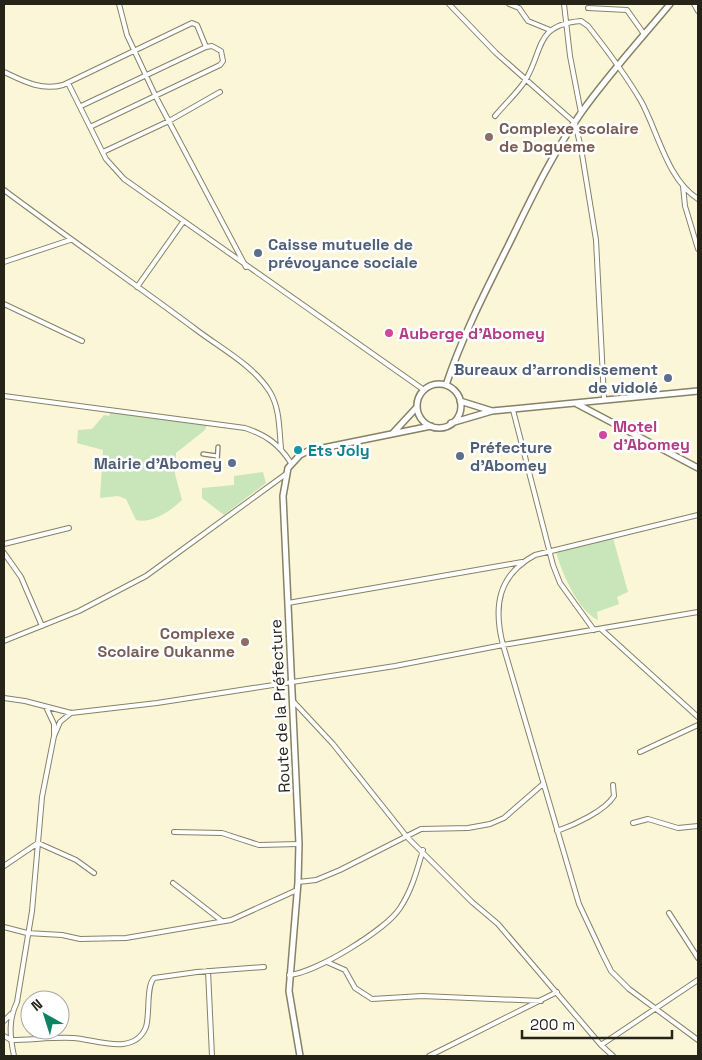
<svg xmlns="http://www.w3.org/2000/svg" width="702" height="1060" viewBox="0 0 702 1060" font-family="'Space Grotesk',sans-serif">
<rect width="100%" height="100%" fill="#fbf6d7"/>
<path fill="#c9e5ba" d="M111 411 207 424 205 430 176 453 175 474 182 500C171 511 151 524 136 520L126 499 118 496 100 498 103 450 77 443 78 430 92 429 104 415 109 416Z
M263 472 266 483 224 515 202 498V488L234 485V476Z
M613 538 628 592 617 597 619 604 597 612 598 620C578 611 562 573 556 552Z"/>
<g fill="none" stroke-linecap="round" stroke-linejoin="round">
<defs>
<path id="pedestrian" d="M203 454 217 456
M217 463 218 447"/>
<path id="minor" d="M119 4 127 35 156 97 246 267
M449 4 496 53 575 123 581 148 596 240 604 398
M509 4 519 8 528 21 550 30
M564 4 570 56 581 113
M694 4 698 11
M588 8 627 10 644 34
M4 72C23 81 41 91 63 85L192 23 197 25 206 47
M68 83 106 159 124 179 424 390
M81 106 206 47 212 46 221 51 223 61 220 65 90 127
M495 116C504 105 517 93 525 81 544 50 534 25 581 21L588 26C607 50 625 74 641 101 658 132 667 179 698 199
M103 152 169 121 220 92
M683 186 685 206 698 249
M4 190C68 238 134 283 198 331 222 349 254 366 270 392 280 409 279 429 281 448
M4 262 70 240
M137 287 183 222
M4 304 82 341
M4 396 245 428C266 435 279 444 291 463
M513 410 553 565 560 583 594 630
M698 515 535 555C498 575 493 606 503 645L579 904 602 953 611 971 629 989 698 1040
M4 544 69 528
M4 553 21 577 42 626
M288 603 522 562
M602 630 698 717
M4 641 79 611 146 576 286 474
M4 698 25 701 71 713 157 703 395 666 503 645 698 612
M292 700 333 744 407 837 472 902 498 924 601 1045 613 1056
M46 707 54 724V734
M640 752 698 725
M633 823 648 819 678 828 698 826
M557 831C574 825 605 811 614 796L613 785
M174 832 222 833 259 845 299 844
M4 866 38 843 76 860 94 873
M298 882 316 880 340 870 421 829 468 828 490 824 504 818 543 784
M173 883 222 921
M669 913 698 958
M4 927 27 933 62 935 80 939 126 938 231 920 297 890
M327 962 345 970 355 988 372 999 422 996 541 1001
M208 971 212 1056
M289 975C315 973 386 930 400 908 412 890 417 870 423 850
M4 1021 11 1014
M4 1036 11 1040C31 1040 52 1037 73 1038 95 1039 134 1057 146 1027 150 1014 146 986 154 978L197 972 264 967
M601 1045 698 980
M14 1056C10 1037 8 1020 17 1002L32 911 42 797 54 736 60 722 71 713
M429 1056 557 992"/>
<path id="tertiary" d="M417 406a22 22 0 1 1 44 0a22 22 0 1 1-44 0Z
M446 385C462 337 485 292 508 246 530 201 552 154 581 113 608 75 640 40 670 4
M460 401 492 411
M577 404 698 468
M451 423 492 411 698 391
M393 433 417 407
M300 1056 289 991 298 882 299 844 283 496 288 468 300 455 308 451 431 426"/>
</defs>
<use href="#pedestrian" stroke="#868266" stroke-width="5.5"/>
<use href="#minor" stroke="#868266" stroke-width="6"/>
<use href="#tertiary" stroke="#868266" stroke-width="8"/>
<use href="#pedestrian" stroke="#fff" stroke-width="3"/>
<use href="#minor" stroke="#fff" stroke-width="4"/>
<use href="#tertiary" stroke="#fff" stroke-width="5"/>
</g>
<g fill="#8d6e63" stroke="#fff" stroke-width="2">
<circle cx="489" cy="137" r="5"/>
<circle cx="245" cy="642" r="5"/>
</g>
<g fill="#5c6f8a" stroke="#fff" stroke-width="2">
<circle cx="258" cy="253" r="5"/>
<circle cx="668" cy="378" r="5"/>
<circle cx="460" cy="456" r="5"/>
<circle cx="232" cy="463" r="5"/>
</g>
<g fill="#d1479c" stroke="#fff" stroke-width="2">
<circle cx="389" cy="333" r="5"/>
<circle cx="603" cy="435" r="5"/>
</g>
<circle fill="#0f9aa8" stroke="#fff" stroke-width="2" cx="298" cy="450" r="5"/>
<g text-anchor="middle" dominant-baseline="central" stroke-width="5" stroke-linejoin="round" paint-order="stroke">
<g font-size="16" font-weight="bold" fill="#785e54" stroke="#fff" text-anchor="start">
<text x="499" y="128">Complexe scolaire<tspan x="499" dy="18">de Dogueme</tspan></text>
<text x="235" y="633" text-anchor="end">Complexe<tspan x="235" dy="18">Scolaire Oukanme</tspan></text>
</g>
<g font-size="16" font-weight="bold" fill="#4e5e75" stroke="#fff" text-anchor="start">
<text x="268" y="244">Caisse mutuelle de<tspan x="268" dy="18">prévoyance sociale</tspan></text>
<text x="658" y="369" text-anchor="end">Bureaux d'arrondissement<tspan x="658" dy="18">de vidolé</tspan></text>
<text x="470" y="447">Préfecture<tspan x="470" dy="18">d’Abomey</tspan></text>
<text x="222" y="463" text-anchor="end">Mairie d'Abomey</text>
</g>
<g font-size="16" font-weight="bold" fill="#b23c85" stroke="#fff" text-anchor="start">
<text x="399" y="333">Auberge d'Abomey</text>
<text x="613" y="426">Motel<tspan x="613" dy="18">d'Abomey</tspan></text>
</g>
<g font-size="16" font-weight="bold" fill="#0d838f" stroke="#fff" text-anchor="start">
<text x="308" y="450">Ets Joly</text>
</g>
<g font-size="16" fill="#262419" stroke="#fff">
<text transform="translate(280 706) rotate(-93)">Route de la Préfecture</text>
</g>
</g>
<rect width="702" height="1060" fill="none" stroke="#262419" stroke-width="10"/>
<g transform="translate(45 1015) rotate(321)"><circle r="24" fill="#ffffff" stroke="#a8a7a3"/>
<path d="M0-4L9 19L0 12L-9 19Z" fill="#0c8363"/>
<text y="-8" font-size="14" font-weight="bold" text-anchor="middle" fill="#262419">N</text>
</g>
<path d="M522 1030v8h150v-8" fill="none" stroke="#262419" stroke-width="2.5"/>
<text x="530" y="1030" font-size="15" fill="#262419" stroke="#ffffff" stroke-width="4" paint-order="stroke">200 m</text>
</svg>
